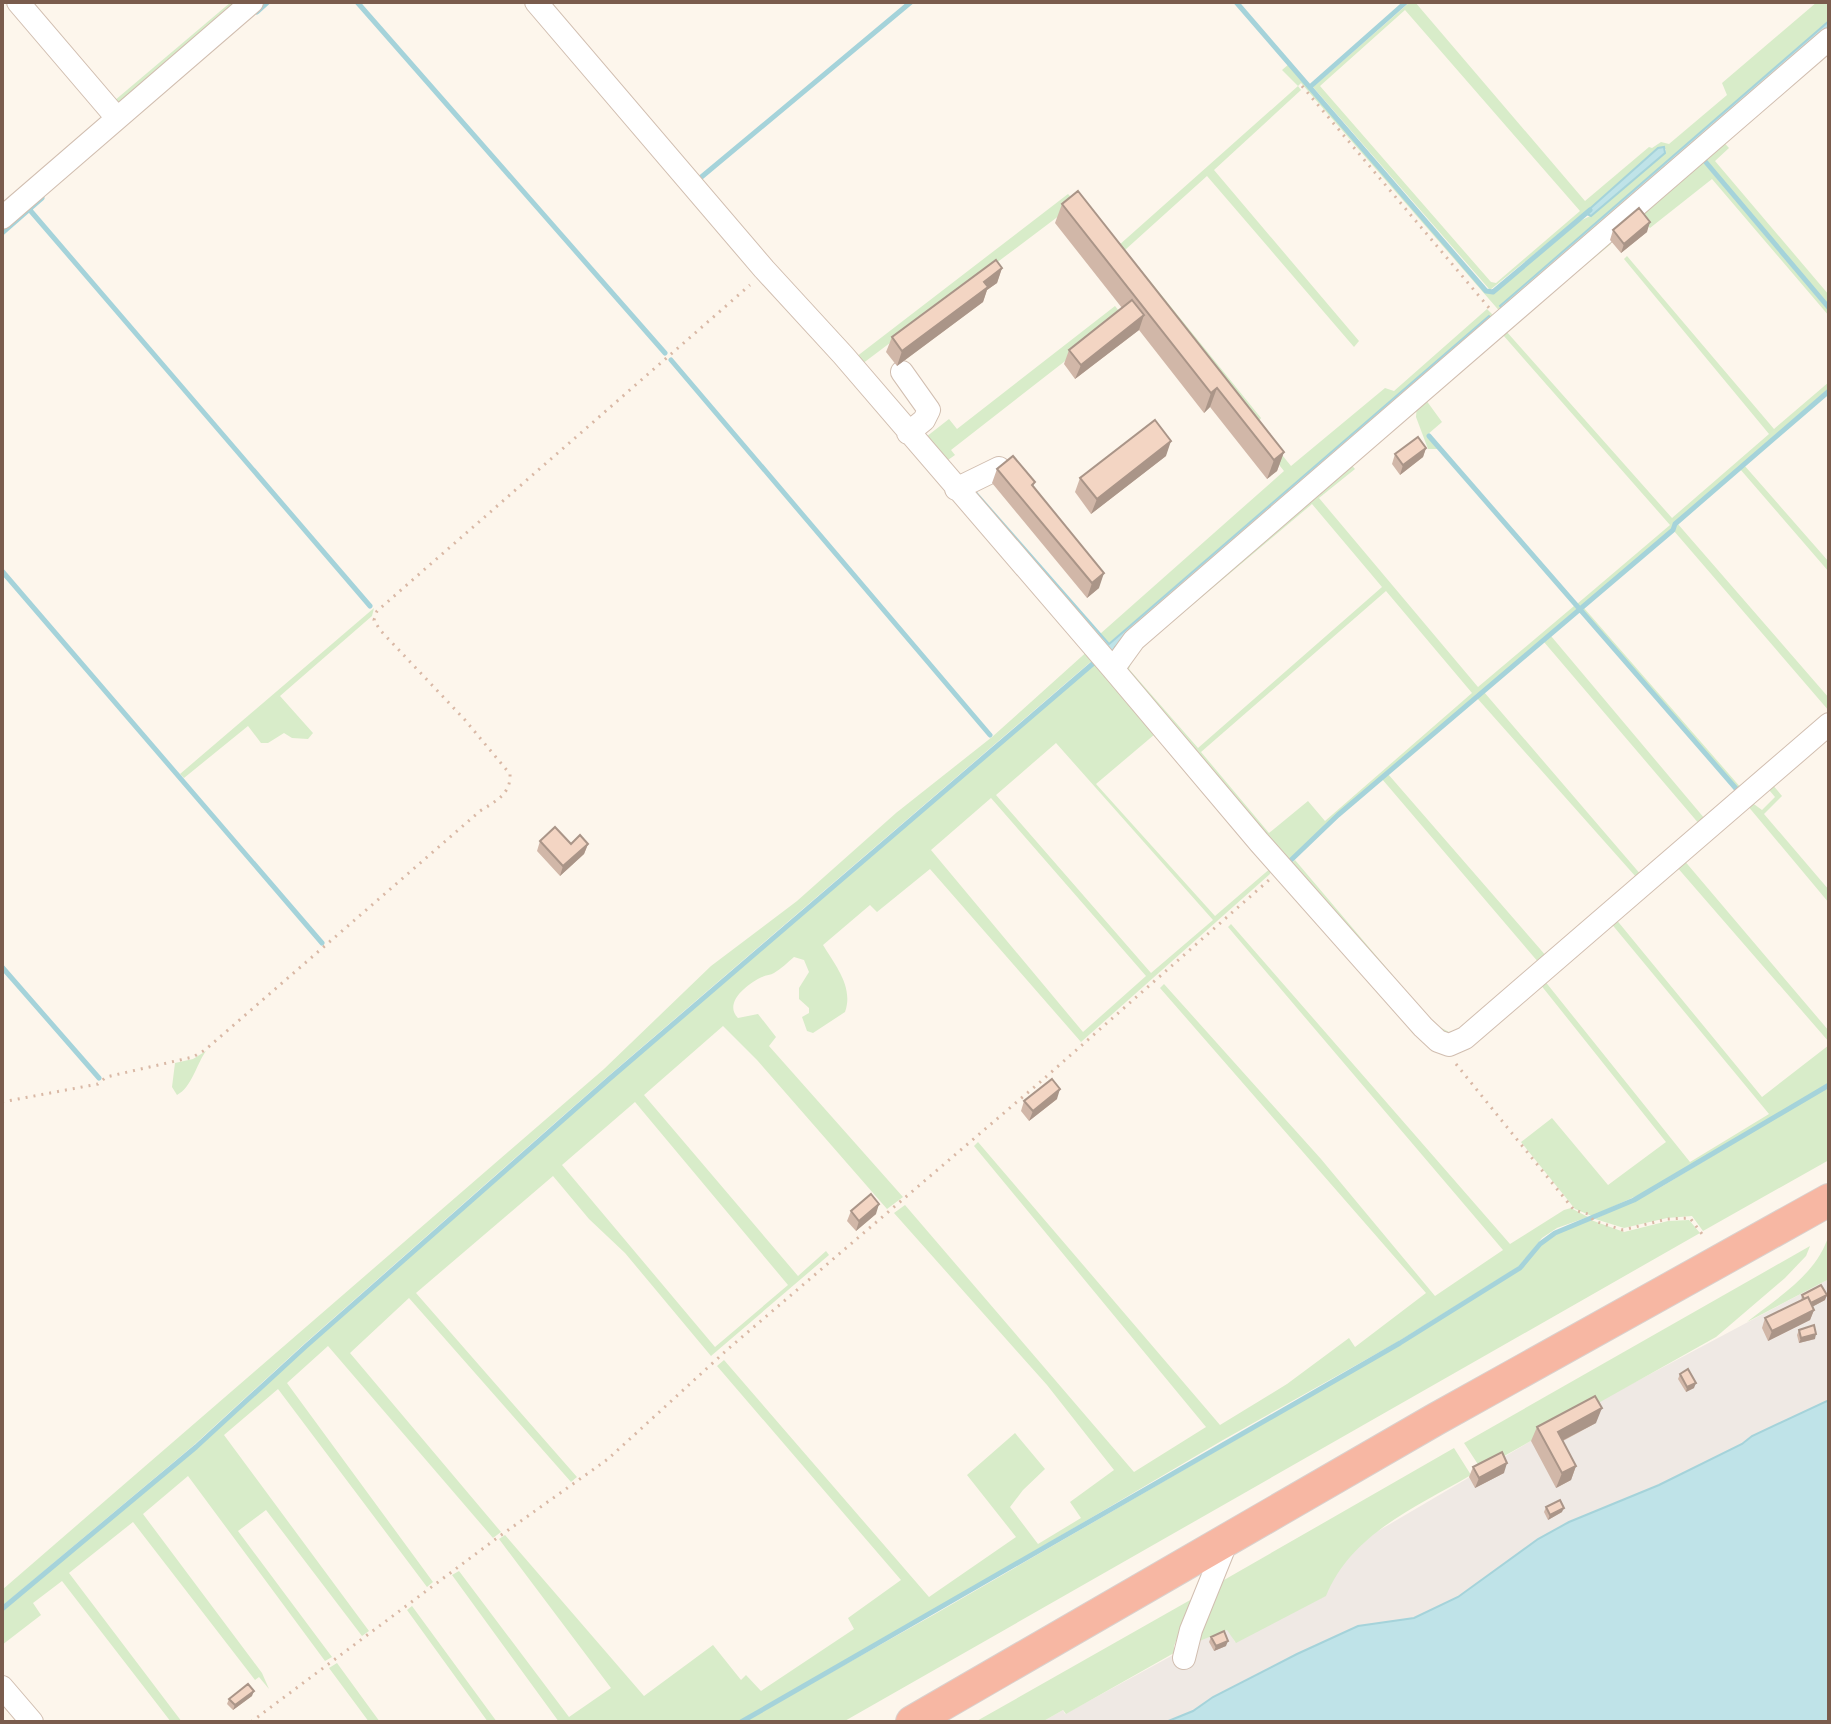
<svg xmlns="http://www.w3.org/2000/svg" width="1831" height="1724" viewBox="0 0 1831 1724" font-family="Overpass,sans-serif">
<rect width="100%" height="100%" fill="#fdf6ec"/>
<path fill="#efe9e4" d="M1829 1279V1400L1821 1404 1752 1436 1742 1444 1659 1485 1569 1522 1538 1539 1458 1597 1414 1618 1358 1626 1297 1654 1213 1697 1193 1711 1166 1722H1042L1063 1710 1065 1714 1197 1642 1228 1629 1235 1642 1325 1596 1334 1574 1353 1552 1373 1534 1592 1405Z"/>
<path fill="#d8ecc9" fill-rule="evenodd" d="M231 2H244L120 108 114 101Z
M1410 2H1415L1585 201 1649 147 1652 148 1661 142 1669 144 1727 95 1722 83 1817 2H1829V21L1500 306 1505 309 1829 28V33L1502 314 1301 83 1298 86 1301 90 1214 170 1359 341 1354 347 1207 176 1125 250 1261 418 1257 424 1291 466 1385 388 1394 391 1487 309 1496 318 1113 653 1115 647 1489 316 1108 644 1100 634 1284 471 1072 206 862 364 856 357 1068 194 1118 246 1298 86 1282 70 1289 64 1489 293H1494L1578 222 1592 215 1665 153 1666 149 1658 148 1585 213 1490 290 1313 87ZM1405 10 1580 211 1496 283 1491 282 1320 86Z
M1719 137 1729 148 1715 161 1829 295V306L1706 160 1704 163 1829 311V316L1712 179 1650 228 1636 214Z
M1605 237 1611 244 1506 331 1672 518 1769 434 1624 259 1627 256 1774 429 1829 382V388L1674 523 1672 529 1580 607 1577 604 1670 525 1503 335 1426 400 1442 422 1427 435 1438 449H1428L1416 417 1417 403Z
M1115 306 1123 316 951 450 955 455 948 460 926 437 949 419 957 429Z
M1347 460 1355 469 1319 498 1478 687 1574 606 1577 609 1326 824 1286 863 1123 676V659ZM1312 504 1382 587 1198 748 1129 669 1133 657 1145 645ZM1386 591 1472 693 1325 821 1308 801 1269 833 1201 752Z
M1744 465 1829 562V572L1740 469Z
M1677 523 1829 698V711L1674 531Z
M374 608 372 616 280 696 313 733 308 739 292 738 284 733 268 743H261L248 726 184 778 180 774Z
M1584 608 1742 789 1743 795 1582 610Z
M1551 636 1705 819 1738 793 1741 796 1476 1025C1450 1044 1441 1038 1420 1017L1288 866 1295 860 1434 1024 1449 1032 1463 1028 1539 963 1382 779 1388 774 1547 957 1636 881V877L1477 698 1484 692 1642 876 1700 825 1544 642Z
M1091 648 1161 729 1096 784 1215 916 1272 867 1270 874 1081 1042 930 869 877 912 870 905 823 945C835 965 854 987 845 1012L813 1033 807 1031 802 1017 809 1013V1008L799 999V988L809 972 804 960 794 957C788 962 781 969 774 973 771 975 766 975 762 977 747 984 723 1003 738 1018L758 1014 776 1037 769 1046 903 1197 887 1209 757 1060 723 1026 644 1095 798 1276 826 1251 829 1255 711 1356 625 1253 589 1219 553 1176 416 1293 577 1477 571 1482 409 1298 350 1353 501 1532 493 1538 328 1346 287 1383 433 1582 427 1587 278 1389 224 1435 369 1631 362 1636 266 1510 238 1531 332 1657 325 1661 188 1476 143 1514 262 1673 269 1689 259 1677 255 1680 133 1522 69 1573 182 1722H171L62 1581 33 1603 41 1615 2 1645V1611L197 1448 306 1348 609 1081 1097 662 1094 659 606 1078 303 1345 194 1445 2 1606V1590L604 1069 711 966 797 901 896 813 992 737ZM1056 743 1213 920 1151 973 996 795ZM991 798 1146 976 1083 1032 931 850ZM635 1102 788 1285 715 1347 562 1165Z
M1829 727V734L1772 784 1782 796 1764 814 1829 890V903L1747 805 1683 859 1829 1031V1042L1676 866 1615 918 1762 1097 1829 1045V1083L1654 1188 1592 1216 1575 1209 1521 1142 1552 1118 1608 1185 1666 1142 1540 984 1480 1037 1471 1038 1747 799 1762 810 1775 797 1764 784ZM1610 922 1769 1114 1690 1162 1544 980Z
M1231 924 1510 1244 1564 1210 1571 1208 1588 1217 1557 1228 1542 1238 1518 1267 1399 1341 1223 1440 933 1611 737 1722H559L452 1575 459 1571 569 1717 611 1688 499 1539 505 1535 644 1696 713 1645 741 1680 746 1675 761 1691 854 1629 848 1618 901 1580 717 1366 724 1360 929 1597 1016 1537 967 1475 1015 1433 1045 1469 1023 1490 1010 1507 1038 1544 1081 1518 1070 1502 1114 1470 1047 1385 894 1213 905 1205 1134 1472 1206 1427 974 1146 978 1142 1220 1425 1287 1384 1349 1338 1355 1347 1426 1293 1160 988 1164 984 1321 1159 1435 1296 1503 1250 1228 927Z
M206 1051C196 1065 192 1087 177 1095L172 1087 175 1063 193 1059Z
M1829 1086V1160L1703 1231 1692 1216 1667 1218 1624 1228 1595 1219 1656 1190Z
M1591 1220 1624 1232 1668 1221 1689 1220 1700 1233 843 1722H743L935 1614 1401 1344 1521 1269 1541 1245 1556 1234Z
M1829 1234V1279L1747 1322C1778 1297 1818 1274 1829 1234Z
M1810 1246 1806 1256 1785 1278 1716 1337 1481 1469 1464 1443Z
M1454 1448 1471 1475C1416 1507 1351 1534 1326 1596L1236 1643 1227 1630 1197 1642 1212 1599 1224 1580Z
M1192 1599 1174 1646V1653L1066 1714 1063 1710 1042 1722H975Z
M412 1606 497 1722H488L407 1610Z
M337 1663 380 1722H369L329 1668Z"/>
<path fill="#bfe3e8" stroke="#a5d3da" stroke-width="2" d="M1829 21V28L1502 309 1500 306Z
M1664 147 1665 153 1591 216 1585 213 1658 148Z
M1489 316 1493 319 1160 607 1115 647 1113 653 972 493 975 491 1109 644Z
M1829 1400V1722H1166L1193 1711 1213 1697 1297 1654 1358 1626 1414 1618 1458 1597 1538 1539 1569 1522 1659 1485 1742 1444 1752 1436Z"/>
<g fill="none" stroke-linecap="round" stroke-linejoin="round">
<path stroke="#a5d3da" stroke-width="5" d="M357 2 665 353
M1236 2 1486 291 1493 292 1499 287 1590 210
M257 12 268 2
M1311 86 1406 2
M1704 160 1829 308
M699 179 911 2
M29 209 370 606
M2 233 42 198
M671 360 990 735
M1429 436 1739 792
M2 571 322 943
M1290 861 1338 815 1673 530 1675 524 1829 391
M2 967 99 1078
M2 1609 196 1447 305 1347 608 1080 1096 661
M741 1722 1400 1343 1520 1268 1540 1244 1555 1233 1634 1200 1829 1085"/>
<defs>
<path id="minor" d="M18 2 117 118
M536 2 764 269 843 355 1113 669 1259 842 1423 1027 1438 1041 1449 1045 1465 1038 1829 724
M2 218 252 2
M902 372 929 410 924 420 908 433
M956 489 999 468
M1113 669 1134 640C1366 441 1597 239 1829 39
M1184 1658 1191 1630 1227 1541
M2 1687 32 1722"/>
<path id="highway" d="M912 1722 1436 1419 1829 1200"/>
</defs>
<use href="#minor" stroke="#d1beb0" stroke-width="24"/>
<use href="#highway" stroke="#dad1cd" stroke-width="34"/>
<path stroke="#d9b8a5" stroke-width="3" stroke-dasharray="2 6" stroke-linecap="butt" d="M1302 86 1490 309
M1456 1064 1574 1210 1588 1214 1594 1221 1623 1230 1667 1219 1690 1218 1702 1234
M2 1102 98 1084 106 1077 193 1057 205 1050 480 811C496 801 511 794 510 774L465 720 380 630 374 620 377 611 750 285
M251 1722 497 1538 608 1459 728 1349 1039 1083 1269 880"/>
<use href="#minor" stroke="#fff" stroke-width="22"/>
<use href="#highway" stroke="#f7b7a3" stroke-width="32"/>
</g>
<path fill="#d1b7a8" d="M1062 204 1284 452 1277 471 1267 479 1210 407 1204 413 1139 330 1075 379 1064 364 1069 350 1122 308 1055 223Z
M1613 230 1647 232 1621 253 1610 240Z
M1002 268 997 283 987 290 983 302 897 366 886 352 892 337Z
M1426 448 1423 457 1400 475 1392 464 1395 454Z
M1166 456 1091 514 1075 492 1080 478Z
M997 469 1035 482 1033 487 1099 588 1087 598 992 483Z
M540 841 571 844H588L584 854 560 876 537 851Z
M1057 1099 1029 1121 1021 1111 1024 1101Z
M851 1211 876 1214 856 1231 847 1221Z
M1802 1295 1825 1300 1812 1307 1814 1310 1810 1320 1768 1341 1762 1328 1765 1318 1801 1301Z
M1799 1330 1815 1339 1799 1343 1797 1335Z
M1680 1374 1694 1388 1686 1392 1678 1379Z
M1596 1423 1563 1441 1576 1466 1571 1480 1556 1488 1531 1441 1537 1427Z
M1473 1467 1504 1473 1475 1488 1469 1477Z
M1546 1507 1562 1512 1548 1520 1544 1512Z
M1211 1637 1226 1646 1214 1651 1209 1642Z
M252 1696 233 1710 227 1704 229 1699Z"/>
<path fill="#aa9588" d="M1650 222 1647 232 1621 253 1624 244Z
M1002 268 997 283 987 290 983 302 897 366 902 351 984 282Z
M1144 315 1139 330 1075 379 1081 365Z
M1217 388 1210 407 1204 413 1211 393Z
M1171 441 1166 456 1091 514 1097 499Z
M1426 448 1423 457 1400 475 1403 465Z
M1284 452 1277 471 1267 479 1274 460Z
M1104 573 1099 588 1087 598 1092 583Z
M588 844 584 854 560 876 563 866Z
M1060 1089 1057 1099 1029 1121 1033 1111Z
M879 1204 876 1214 856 1231 859 1221Z
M1827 1295 1825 1300 1806 1310 1807 1305Z
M1814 1310 1810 1320 1768 1341 1772 1331Z
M1816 1334 1815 1339 1799 1343 1801 1338Z
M1696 1383 1694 1388 1686 1392 1687 1387Z
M1602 1408 1596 1423 1552 1446 1558 1432Z
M1507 1463 1504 1473 1475 1488 1479 1478Z
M1576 1466 1571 1480 1556 1488 1562 1473Z
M1564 1508 1562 1512 1548 1520 1550 1515Z
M1228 1641 1226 1646 1214 1651 1216 1646Z
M254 1691 252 1696 233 1710 235 1705Z"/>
<path fill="#f3d5c3" stroke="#aa9588" stroke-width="2" d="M1078 191 1284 452 1274 460 1217 388 1211 393 1062 204Z
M1639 208 1650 222 1624 244 1613 230Z
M996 260 1002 268 984 282 988 287 902 351 892 337Z
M1132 300 1144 315 1081 365 1069 350Z
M1155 420 1171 441 1097 499 1080 478Z
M1418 437 1426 448 1403 465 1395 454Z
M1013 456 1035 482 1032 485 1104 573 1092 583 997 469Z
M555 827 571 844 580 835 588 844 563 866 540 841Z
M1052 1079 1060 1089 1033 1111 1024 1101Z
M871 1194 879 1204 859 1221 851 1211Z
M1821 1285 1827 1295 1811 1303 1808 1297 1804 1299 1802 1295Z
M1808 1297 1814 1310 1772 1331 1765 1318Z
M1814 1325 1816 1334 1801 1338 1799 1330Z
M1688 1369 1696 1383 1687 1387 1680 1374Z
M1595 1396 1602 1408 1558 1432 1576 1466 1562 1473 1537 1427Z
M1502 1452 1507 1463 1479 1478 1473 1467Z
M1560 1500 1564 1508 1550 1515 1546 1507Z
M1224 1631 1228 1641 1216 1646 1211 1637Z
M248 1684 254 1691 235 1705 229 1699Z"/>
<rect width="1831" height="1724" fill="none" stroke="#7a5c4d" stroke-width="8"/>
</svg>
